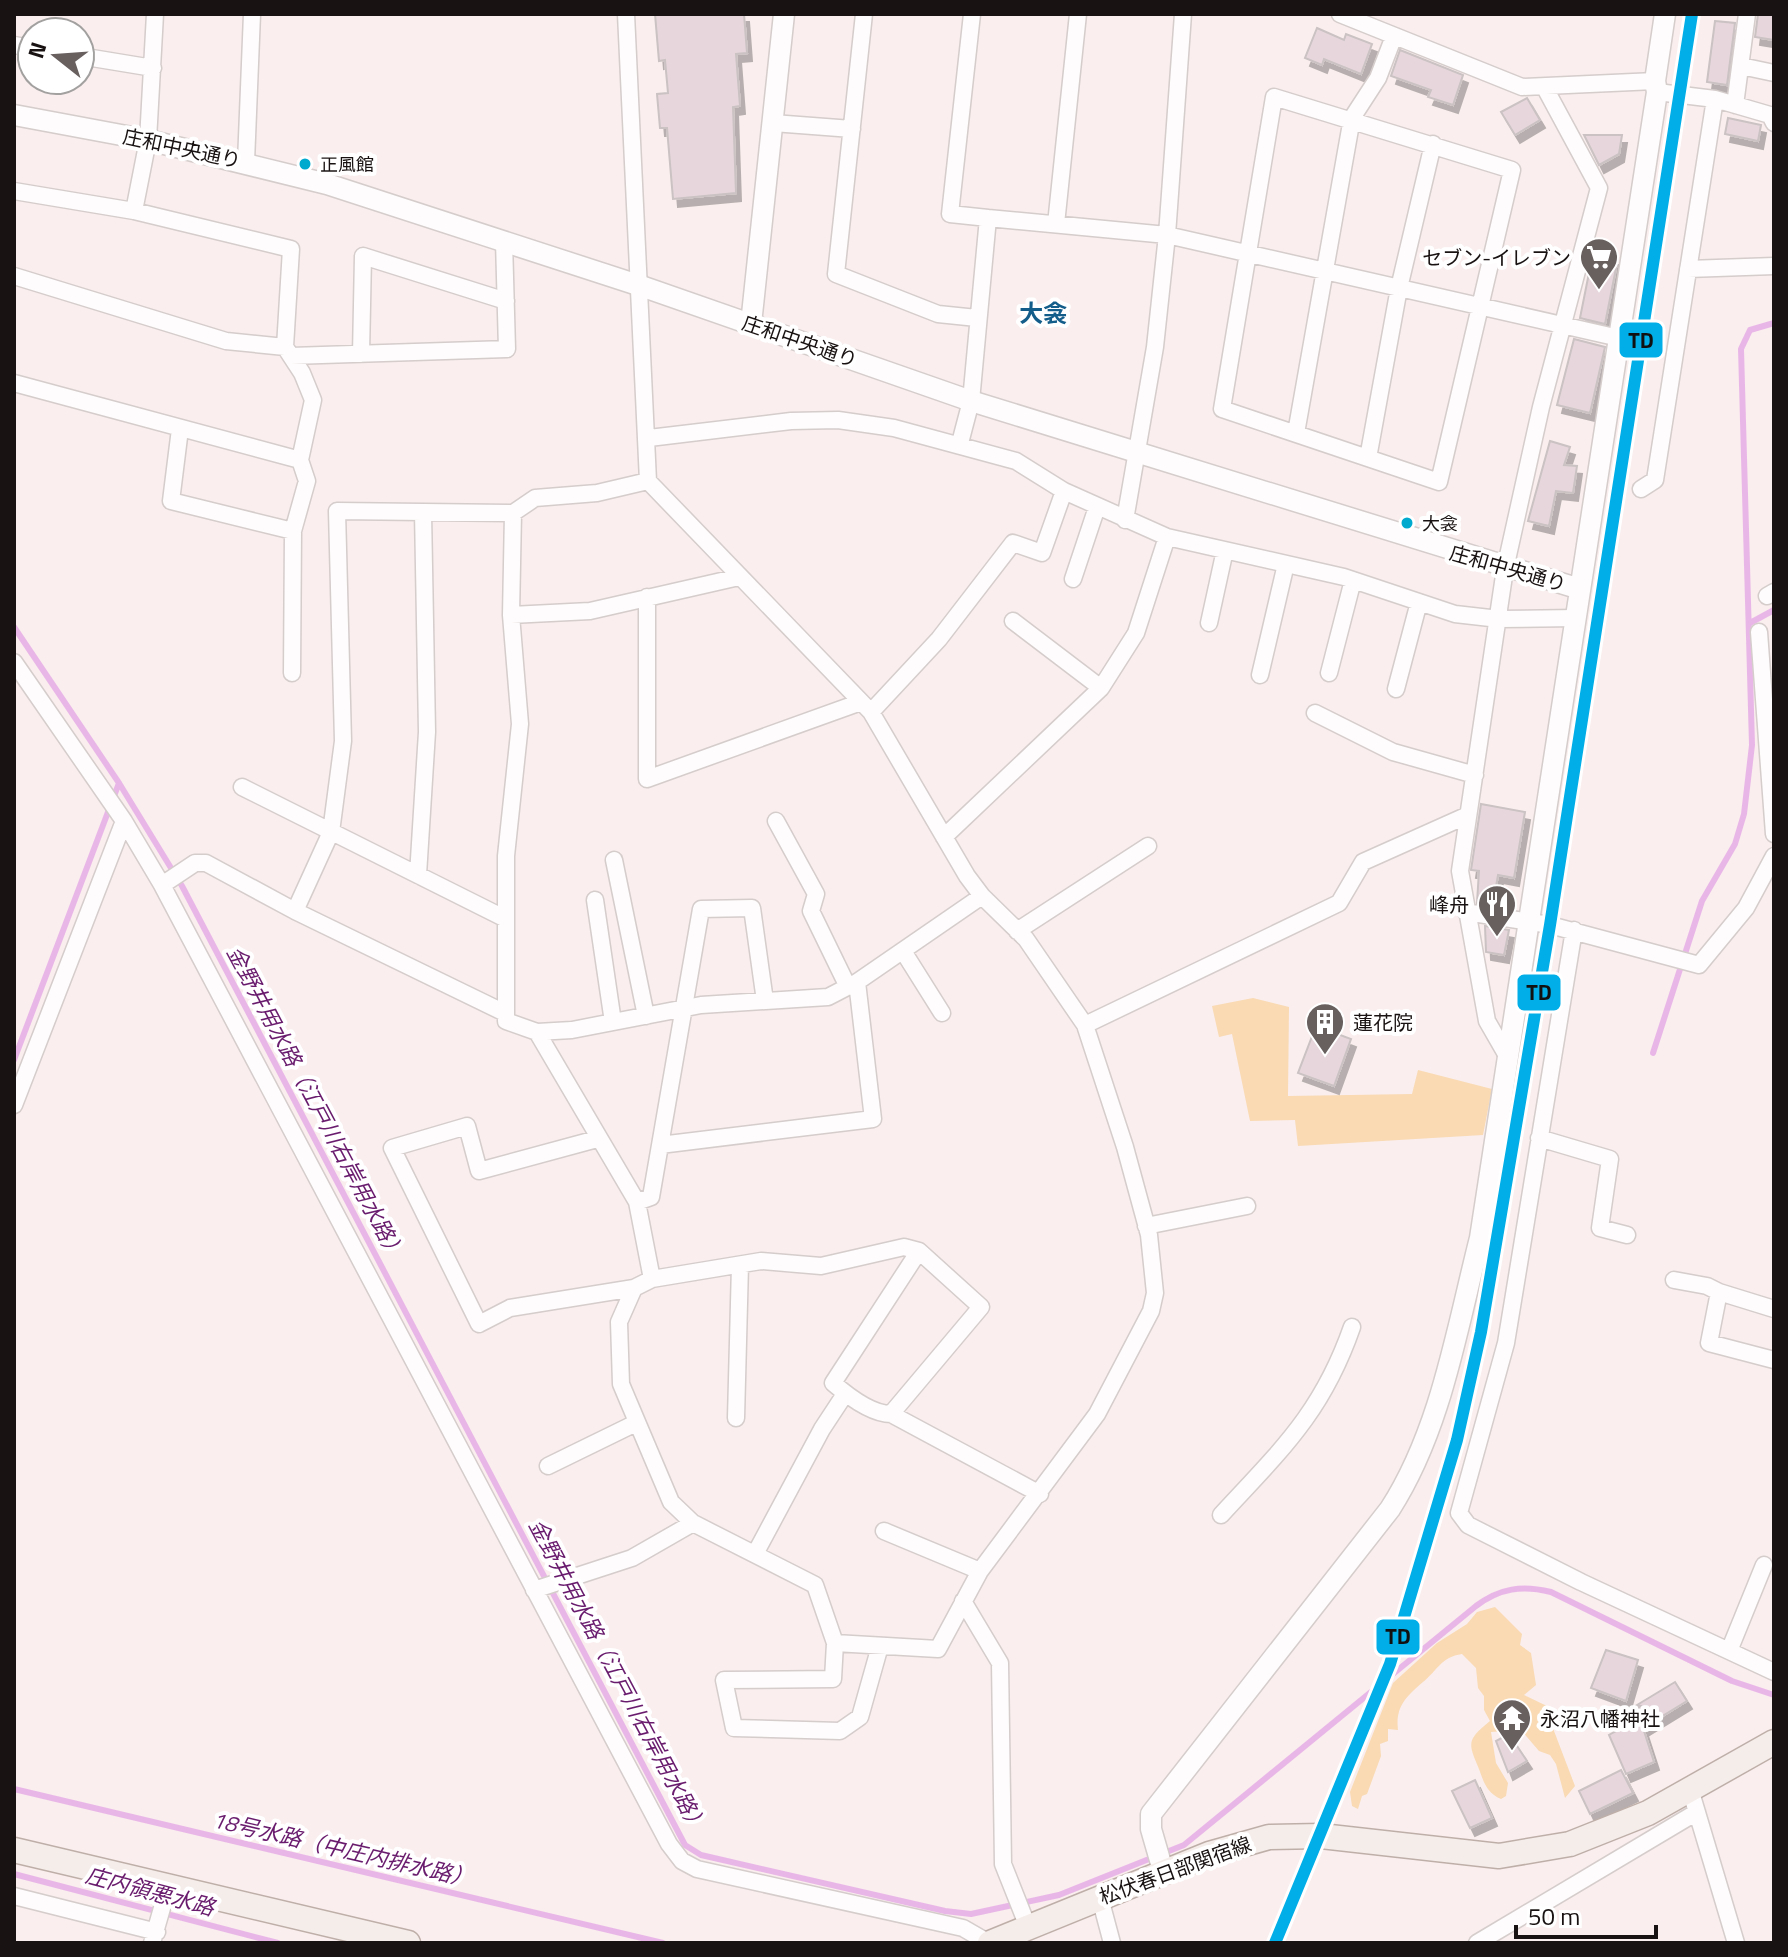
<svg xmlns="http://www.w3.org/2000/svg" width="1788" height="1957" viewBox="0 0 1788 1957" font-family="'Titillium Web','Noto Sans JP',sans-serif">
<defs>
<filter id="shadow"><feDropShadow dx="5" dy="8" stdDeviation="0" flood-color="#0004"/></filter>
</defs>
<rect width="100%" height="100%" fill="#faeeee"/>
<path fill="#f9dab3" d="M1253 998 1289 1007 1288 1096 1412 1094 1418 1070 1492 1089 1483 1135 1298 1146 1295 1120 1250 1121 1232 1034 1219 1037 1212 1006Z
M1495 1607 1522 1634 1520 1645 1531 1653 1536 1685 1524 1695 1549 1707 1554 1731 1575 1786 1565 1798 1556 1764 1550 1755 1539 1751 1521 1730 1491 1732 1496 1763 1508 1783 1506 1796 1501 1799C1487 1793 1484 1783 1479 1769 1469 1744 1465 1741 1490 1721L1484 1710V1696L1478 1688 1476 1668 1462 1654C1441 1657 1437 1671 1423 1682 1407 1696 1395 1706 1398 1730L1388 1729V1741L1380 1744 1381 1756 1367 1794 1362 1796 1358 1809 1352 1806 1350 1792 1393 1683 1437 1643 1467 1624 1477 1612Z"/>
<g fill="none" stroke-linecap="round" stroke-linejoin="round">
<path stroke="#e9b7e7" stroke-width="6" d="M1750 623 1774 610
M14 627 119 783 182 886 685 1845 701 1855 945 1911 971 1914 1059 1895 1184 1845 1476 1606C1500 1588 1522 1585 1551 1592L1732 1681 1774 1695
M1653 1053 1702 901 1735 844 1744 814 1752 745 1741 349 1750 330 1774 323
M14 1060 119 783
M14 1789 663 1943
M14 1874 278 1943"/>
</g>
<path fill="#e7d7dc" stroke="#cac2c3" stroke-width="2" filter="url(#shadow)" d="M655 14H744L747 53 736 54 740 106 733 107 736 193 673 199 667 128H660L657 94 668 93 665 60 659 61Z
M1758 14H1774V40L1755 37Z
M1715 21 1735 23 1727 85 1707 82Z
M1317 28 1344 40 1346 34 1372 44 1361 74 1324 59 1322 65 1305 58Z
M1400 50 1463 75 1453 105 1428 97 1431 90 1391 76Z
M1527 98 1540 120 1515 135 1501 112Z
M1728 118 1761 125 1758 141 1725 134Z
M1584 135H1622L1619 154 1599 165Z
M1593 253 1618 258 1605 324 1580 318Z
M1574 339 1605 347 1590 413 1557 405Z
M1550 441 1570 447 1564 465 1577 466 1573 493 1556 491 1549 526 1528 521Z
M1481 804 1525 812 1514 878 1498 875 1493 905 1477 903 1479 871 1471 870Z
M1485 926 1509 930 1504 955 1486 952Z
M1316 1026 1351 1039 1334 1086 1298 1073Z
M1606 1650 1638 1660 1626 1701 1591 1688Z
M1675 1682 1687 1701 1643 1728 1654 1762 1626 1774 1609 1735 1616 1731 1612 1721 1641 1706 1637 1705Z
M1509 1734 1527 1761 1508 1772 1496 1741Z
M1621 1770 1633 1793 1590 1814 1579 1791Z
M1475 1780 1492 1818 1470 1828 1452 1791Z"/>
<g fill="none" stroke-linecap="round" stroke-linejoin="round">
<defs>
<path id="minor" d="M626 14 648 481 871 712 967 876 982 896 1026 939 1085 1025 1125 1147 1149 1235 1155 1293 1151 1311 1097 1414 980 1571 938 1649 835 1643 815 1585 693 1523 671 1502 621 1384 619 1322 634 1288 652 1279 761 1261 821 1266 904 1247 919 1251 981 1307 891 1414
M864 14 836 274 938 314 977 318
M972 14 950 214 988 218
M1340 14 1522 87 1655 81
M14 45 32 48
M80 56 153 68
M1741 66 1774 73
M1657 92 1715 99 1770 115 1774 123
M1274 97 1512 170 1439 482 1222 409Z
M1735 105 1747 14
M773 123 852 129
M246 162 252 14
M14 191 134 211 291 249 285 347 302 373 313 400 300 460 14 383
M134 211 148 140 155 14
M1056 224 1078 14
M1688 269 1774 266
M14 276 226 341 285 347
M361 354 363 256 506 301
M291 356 507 349 504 241
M180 429 171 501 293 531 307 481 300 460
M1296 433 1352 118 1378 78 1394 36
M649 438 791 421 838 420 894 428 1016 461 1064 491 1167 537 1344 577 1455 614 1499 619 1576 618
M960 443 971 401 988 218 1167 235 1619 338
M1368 458 1399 288 1433 144
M1641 489 1655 480 1715 99
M513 513 511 615 520 724 506 856V1021L537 1032 572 1030 701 1005 828 997 857 982 982 896
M1125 520 1155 347 1167 235 1183 14
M1073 579 1097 507
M1767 596 1774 592
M647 597V779L861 702
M511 615 590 611 739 577
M1013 621 1101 688
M1209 623 1225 550
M1759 632 1774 834
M14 662 124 821 162 885 669 1844 682 1861 697 1869 963 1928 989 1943
M292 673 293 531
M1329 673 1353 580
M1260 675 1286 564
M1396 689 1419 602
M871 712 939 639 1013 543 1042 553 1064 491
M1315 713 1393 752 1475 775
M242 787 506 919
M776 821 816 894 811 911 848 987
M944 837 1101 688 1136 633 1167 537
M614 860 646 1016
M418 875 427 732 423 512
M162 885 195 863H206L295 911 505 1013
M595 900 613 1022
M295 911 331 832 343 741 337 511 513 513 535 498 597 493 648 481
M1466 912 1550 925 1699 965 1746 908 1774 856
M1574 930 1506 1343 1459 1513 1468 1525 1581 1582 1774 1672
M1017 931 1148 846
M903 951 942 1013
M1085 1025 1339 903 1363 862 1468 815
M537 1032 637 1202 652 1279
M1506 1054 1487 1021 1460 871 1505 569 1541 407 1599 188 1545 88
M14 1105 124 821
M1539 1138 1610 1159 1600 1228 1627 1235
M597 1139 479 1171 467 1126 392 1148 479 1324 510 1308 634 1288
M660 1145 873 1119 857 982
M637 1202 651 1197 701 909 752 908 765 1001
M1146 1226 1247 1206
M919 1251 833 1383C848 1396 871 1414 891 1414L1040 1494
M1674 1280 1707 1286 1719 1292 1709 1343 1774 1360
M1719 1292 1774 1309
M736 1418 740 1265
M548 1466 636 1423
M1221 1515C1281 1450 1322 1413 1352 1327
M884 1531 980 1571
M755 1554 822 1429 845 1394
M534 1590 632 1558 693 1523
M963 1601 1000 1663 1003 1864 1028 1927
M835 1643 833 1679 724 1680 734 1728 840 1731 860 1717 880 1646
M1729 1651 1764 1565
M1690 1789 1736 1943
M14 1896 157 1932
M1100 1898 1112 1943
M152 1943 168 1887
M1477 1943 1697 1812"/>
<path id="tertiary" d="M14 115 148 140 327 184 641 286 971 401 1580 589
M751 324 784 14
M1164 1874 1151 1829V1814L1390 1509C1441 1430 1457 1328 1480 1238L1657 92 1655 81 1665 14"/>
<path id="primary" d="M14 1850 408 1943
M990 1943 1209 1854 1269 1837 1321 1836 1499 1856 1570 1844 1648 1813 1774 1742"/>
</defs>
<use href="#minor" stroke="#d5cccc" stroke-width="19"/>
<use href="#tertiary" stroke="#d5cccc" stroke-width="23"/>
<use href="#primary" stroke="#bfafa9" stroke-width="27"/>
<use href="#minor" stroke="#fefcfc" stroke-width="16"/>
<use href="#tertiary" stroke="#fefcfc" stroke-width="20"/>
<use href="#primary" stroke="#f5edea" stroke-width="24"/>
<defs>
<path id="rail-1" d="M1275 1943 1390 1664 1457 1440 1481 1332 1550 925 1692 14"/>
</defs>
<use href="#rail-1" stroke="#fff" stroke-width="18"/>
<use href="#rail-1" stroke="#02aee7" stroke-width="12"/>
</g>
<defs>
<symbol id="supermarket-pin" viewBox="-11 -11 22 30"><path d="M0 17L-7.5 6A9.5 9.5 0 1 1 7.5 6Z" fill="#685f5f" stroke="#fff"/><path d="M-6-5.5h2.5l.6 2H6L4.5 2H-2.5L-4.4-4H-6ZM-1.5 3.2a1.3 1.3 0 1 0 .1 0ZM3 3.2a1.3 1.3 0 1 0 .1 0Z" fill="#fff"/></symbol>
<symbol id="restaurant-pin" viewBox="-11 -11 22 30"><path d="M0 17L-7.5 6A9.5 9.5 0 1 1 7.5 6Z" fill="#685f5f" stroke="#fff"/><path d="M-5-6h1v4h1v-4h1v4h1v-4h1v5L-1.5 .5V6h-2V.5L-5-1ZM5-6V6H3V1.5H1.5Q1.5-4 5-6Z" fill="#fff"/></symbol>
<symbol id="building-pin" viewBox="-11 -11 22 30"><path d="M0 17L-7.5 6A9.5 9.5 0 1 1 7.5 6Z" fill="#685f5f" stroke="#fff"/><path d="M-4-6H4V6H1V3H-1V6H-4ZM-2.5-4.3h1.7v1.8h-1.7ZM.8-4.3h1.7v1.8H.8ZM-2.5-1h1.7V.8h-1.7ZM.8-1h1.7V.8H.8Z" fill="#fff"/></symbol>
<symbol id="temple-pin" viewBox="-11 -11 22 30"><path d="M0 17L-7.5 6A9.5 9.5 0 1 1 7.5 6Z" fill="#685f5f" stroke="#fff"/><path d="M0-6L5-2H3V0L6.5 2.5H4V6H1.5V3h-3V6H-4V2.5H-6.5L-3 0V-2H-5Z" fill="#fff"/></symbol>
</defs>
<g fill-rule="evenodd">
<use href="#supermarket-pin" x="1577" y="235" width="44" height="60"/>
<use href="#restaurant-pin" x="1475" y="882" width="44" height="60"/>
<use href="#building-pin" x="1303" y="1000" width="44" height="60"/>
<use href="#temple-pin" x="1490" y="1696" width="44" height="60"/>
</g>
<g fill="#00a9ce" stroke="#fff" stroke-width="3">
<circle cx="305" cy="164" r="7"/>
<circle cx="1407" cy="523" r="7"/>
</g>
<g text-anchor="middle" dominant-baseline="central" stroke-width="8" stroke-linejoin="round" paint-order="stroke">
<g font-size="18" fill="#191212" stroke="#fff" text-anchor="start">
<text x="320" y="164">正風館</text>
<text x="1422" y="523">大衾</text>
</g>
<g font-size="20" fill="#191212" stroke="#fff">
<text transform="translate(182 148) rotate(12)">庄和中央通り</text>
<text transform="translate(800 341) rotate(19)">庄和中央通り</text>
<text transform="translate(1508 568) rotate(16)">庄和中央通り</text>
<text transform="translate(1175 1870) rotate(-20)">松伏春日部関宿線</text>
</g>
<g font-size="20" fill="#191212" stroke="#fff" text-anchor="end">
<text x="1571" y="257">セブン-イレブン</text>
<text x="1469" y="904">峰舟</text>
<text x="1353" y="1022" text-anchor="start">蓮花院</text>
<text x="1540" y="1718" text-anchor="start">永沼八幡神社</text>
</g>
<g font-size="22" font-style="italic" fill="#691b6d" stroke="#fff">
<text transform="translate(316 1103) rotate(62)">金野井用水路（江戸川右岸用水路）</text>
<text transform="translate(618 1676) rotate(62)">金野井用水路（江戸川右岸用水路）</text>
<text transform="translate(343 1849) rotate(13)">18号水路（中庄内排水路）</text>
<text transform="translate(150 1891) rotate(15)">庄内領悪水路</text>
</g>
<g font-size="24" font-weight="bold" fill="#135d8a" stroke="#fff">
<text x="1043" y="313">大衾</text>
</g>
</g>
<g stroke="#fff" stroke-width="3">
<rect x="1618" y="321" width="46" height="38" rx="8" fill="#02aee7"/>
<rect x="1516" y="973" width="46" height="39" rx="8" fill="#02aee7"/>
<rect x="1375" y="1618" width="46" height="38" rx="8" fill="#02aee7"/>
</g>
<g font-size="22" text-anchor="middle" font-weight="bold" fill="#111">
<text x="1641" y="348">TD</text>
<text x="1539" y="1000">TD</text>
<text x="1398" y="1644">TD</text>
</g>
<rect width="1788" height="1957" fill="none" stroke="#191212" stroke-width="32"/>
<g transform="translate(56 56) rotate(287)"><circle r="38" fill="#ffffff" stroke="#a3a0a0" stroke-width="2"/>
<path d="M0-6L14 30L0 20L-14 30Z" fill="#685f5f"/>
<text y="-12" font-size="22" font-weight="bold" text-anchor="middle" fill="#191212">N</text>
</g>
<path d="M1516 1925v12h140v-12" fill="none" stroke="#191212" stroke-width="4"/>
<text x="1528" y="1925" font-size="24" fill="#191212" stroke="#ffffff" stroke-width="6" paint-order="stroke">50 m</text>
</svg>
